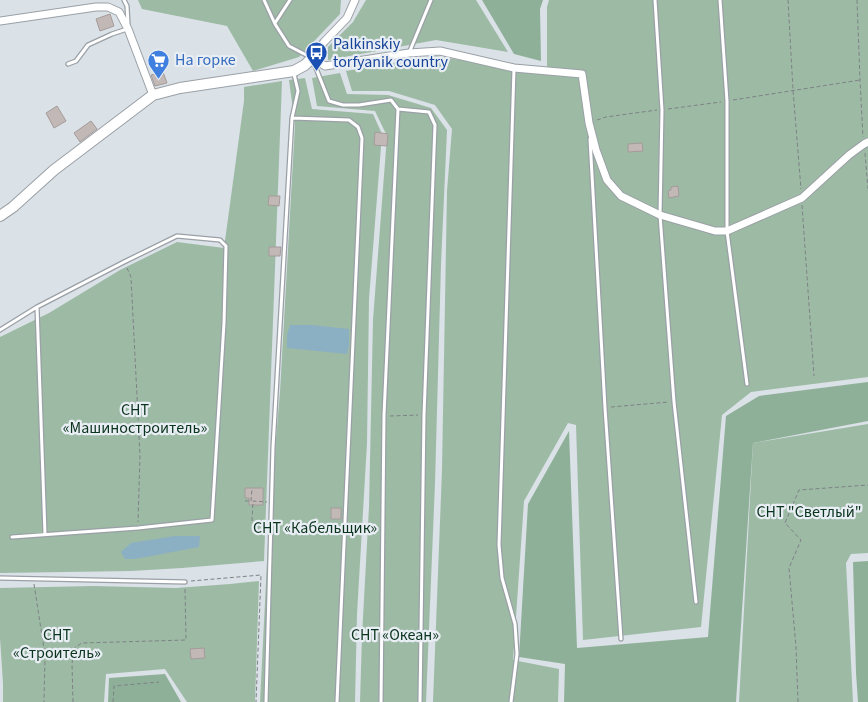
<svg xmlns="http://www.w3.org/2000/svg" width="868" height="702" viewBox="0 0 868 702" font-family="'Source Sans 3',sans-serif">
<rect width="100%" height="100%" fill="#dae1e7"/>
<path fill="#9dbaa5" d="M138 0H341L340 14 299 57 253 71 227 26 142 9Z
M366 0H476L508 52 436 40 328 60V47L353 22Z
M549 0H868V377L751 392 722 415 701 627 583 640 576 425 568 423 524 501 513 660 559 669 558 702H433L442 470 447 191 452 129 435 105 389 91H352L346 71 434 56 547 73V7Z
M340 73 347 94 388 95 431 108 447 130 441 264 435 483 426 702H360L362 636 369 507 373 320 387 136 375 111 317 106 312 78Z
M305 78 312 109 373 114 382 134 369 299 367 443 357 614 355 702H260L269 522 280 392 295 125 289 80Z
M282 81 264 561 182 568 131 571 0 573V337L49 313 120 270 177 242 224 248 244 101V87Z
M868 424V553L851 554 846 563 853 702H739L753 443Z
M259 581 255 702H187L165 669 106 674 104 702H3V683L0 638V588L94 586 176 588 230 584Z"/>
<path fill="#8fb098" d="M482 0H543L540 9 541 61 514 54Z
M868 382V421L753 443 736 702H564L565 664 519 657 528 504 569 431 577 648 708 637 726 416 759 396Z
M868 561V702H858L856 673 853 562Z
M165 674 181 702H108L109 678Z"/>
<path fill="#8bb0c4" d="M290 325H311L349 329V346L347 354 287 348V335Z
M175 536H200L199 547 135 559H125L121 552 131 543Z"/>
<path fill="#c2b9b7" stroke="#a49b9a" d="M110 14 114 26 100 31 96 19Z
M163 72 167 83 155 86 151 75Z
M57 106 66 121 54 128 46 113Z
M91 121 97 129 80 142 74 133Z
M375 132 388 134 387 146 374 145Z
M642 143 643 151 628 152V144Z
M678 186 679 196 669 198 668 191 671 190V187Z
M269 196H280L279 206 268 205Z
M269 247H281L280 256H269Z
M245 488H263V505H249V498H245Z
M331 508H341V519H331Z
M204 648 205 658 191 659 190 649Z"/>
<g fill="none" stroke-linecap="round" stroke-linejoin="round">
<defs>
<path id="lane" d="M124 0 127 6 128 24
M264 0 275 24 289 46 312 58 329 101 343 105H359L391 100 398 109 384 415 381 702
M655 0 662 110 660 215 674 402 696 602
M720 0 727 101V231L747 384
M275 23 290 0
M409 53 431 0
M68 64 76 61 88 45 112 34 127 29
M398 109 429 112 435 125 424 415 420 702
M292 118 349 120 358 127 362 138 337 702
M590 139 605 408 621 639
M37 307 45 534
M0 330 37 307 124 262 177 236 220 240 226 246 224 323 212 520 138 528 12 537
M0 578 185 582
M266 702 273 447 292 118 298 91 294 74
M511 702 517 654 515 624 502 578 499 545 514 69"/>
<path id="street" d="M355 0 347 18 324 42 312 58 325 66 409 53 440 51 514 68 582 74 589 123 596 150 607 180 621 196 660 215 715 231H727L802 198 849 155 864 144 868 142
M0 21 96 7H108L119 12 128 29 153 95"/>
<path id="secondary" d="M0 216 13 207 54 170 153 95 180 88 294 71 305 65 312 58"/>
</defs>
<use href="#lane" stroke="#9aa0a5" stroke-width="5.5"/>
<use href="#street" stroke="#9aa0a5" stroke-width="9"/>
<use href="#secondary" stroke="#9aa0a5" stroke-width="12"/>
<path stroke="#7d8286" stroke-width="1" stroke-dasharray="4 2.5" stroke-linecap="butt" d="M788 0 793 90 801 189
M857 0 860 80 863 137
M733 100 860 80
M668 109 721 102
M597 120 606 117 657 110
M865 153 868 189
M802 205 814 376
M127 268 131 277 140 456 138 522
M611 407 669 402
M390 416 418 415
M245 501H250
M251 501 252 488
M252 521 253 501 267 502
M191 581 261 575 256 702
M34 584 45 655 44 702
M73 702 72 664 74 648 82 643 186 640 185 588
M113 702 114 686 159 682
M798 702 796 647 789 568 801 540 785 523 799 490 868 485"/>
<use href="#lane" stroke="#fff" stroke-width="3"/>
<use href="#street" stroke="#fff" stroke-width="7"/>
<use href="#secondary" stroke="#fff" stroke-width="10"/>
</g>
<defs>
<symbol id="bus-pin" viewBox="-11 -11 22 30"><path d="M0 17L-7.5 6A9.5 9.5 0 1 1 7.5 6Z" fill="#1a4fb4" stroke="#e8eef4"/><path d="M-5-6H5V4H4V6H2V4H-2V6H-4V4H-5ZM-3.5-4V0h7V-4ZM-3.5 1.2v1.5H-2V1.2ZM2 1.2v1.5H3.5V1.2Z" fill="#fff"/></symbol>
<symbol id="supermarket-pin" viewBox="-11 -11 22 30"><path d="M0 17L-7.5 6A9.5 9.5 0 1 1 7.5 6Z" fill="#3f7fe0" stroke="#e8eef4"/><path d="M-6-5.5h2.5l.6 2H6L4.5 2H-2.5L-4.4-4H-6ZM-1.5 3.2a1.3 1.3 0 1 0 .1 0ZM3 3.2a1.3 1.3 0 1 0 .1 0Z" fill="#fff"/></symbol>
</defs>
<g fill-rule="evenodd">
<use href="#bus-pin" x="304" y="40" width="25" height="34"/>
<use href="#supermarket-pin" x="146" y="48" width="25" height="34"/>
</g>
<g text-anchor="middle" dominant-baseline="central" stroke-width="4.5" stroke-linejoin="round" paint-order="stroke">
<g font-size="16" fill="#164399" stroke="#e8eef4" text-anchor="start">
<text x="333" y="44">Palkinskiy<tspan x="333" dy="18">torfyanik country</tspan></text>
</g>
<g font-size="16" fill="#366cbe" stroke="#e8eef4" text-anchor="start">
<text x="175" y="60">На горке</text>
</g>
<g font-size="16" fill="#0b341d" stroke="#e8eef4">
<text x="135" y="410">СНТ<tspan x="135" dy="18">«Машиностроитель»</tspan></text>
<text x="809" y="512">СНТ "Светлый"</text>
<text x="315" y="528">СНТ «Кабельщик»</text>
<text x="57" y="635">СНТ<tspan x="57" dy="18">«Строитель»</tspan></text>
<text x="395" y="635">СНТ «Океан»</text>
</g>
</g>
</svg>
